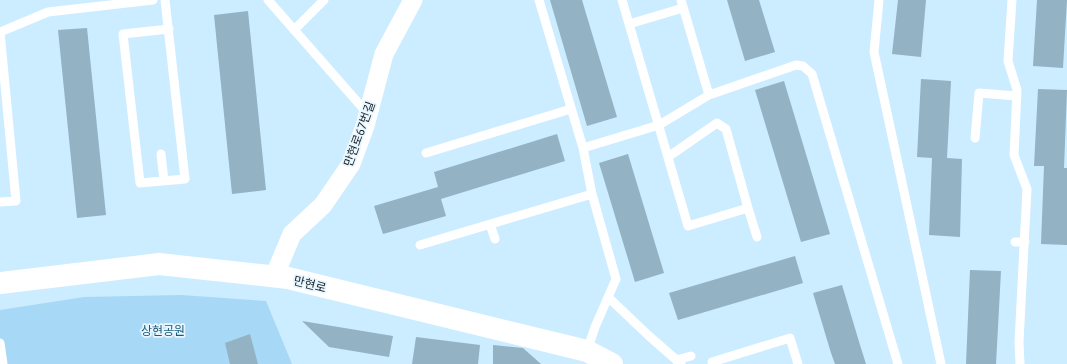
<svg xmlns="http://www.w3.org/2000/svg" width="1067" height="364" viewBox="0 0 1067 364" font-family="'PT Sans','Noto Sans KR',sans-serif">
<rect width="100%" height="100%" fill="#ccecff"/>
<path fill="#a7d9f6" d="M181 295 266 301 292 364H0V310L84 297Z"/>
<path fill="#93b2c3" d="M550 0H582L617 117 587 126Z
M727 0H759L775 52 745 61Z
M898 0H926L921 57 892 54Z
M1037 0H1067L1063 68 1033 66Z
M248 11 266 190 232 194 214 15Z
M87 28 106 215 77 218 58 30Z
M921 79 951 81 947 158 962 159 960 237 929 235 932 158 917 157Z
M784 81 830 234 801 242 755 90Z
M1038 89 1067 90 1064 168H1067V245L1041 244 1044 166H1034Z
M557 134 565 161 441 199 446 216 383 234 374 206 438 187 434 172Z
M628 154 664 273 635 282 599 163Z
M795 256 803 283 678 320 669 293Z
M970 270 1001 271 996 364H966Z
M842 285 860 345 866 364H835L831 353 813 293Z
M302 321 393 336 389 357 329 347Z
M250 334 258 364H230L225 343Z
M416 337 480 345 478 364H412Z
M493 345 523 348 541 364H493Z"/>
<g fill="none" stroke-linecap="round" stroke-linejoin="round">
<path stroke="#fff" stroke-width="9" d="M165 0 185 179 140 183 123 34 169 29
M268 0 368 114
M539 0 583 148
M622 0 688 226 748 208 726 129 717 123 668 157
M681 0 709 95
M879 0 874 52 941 364
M1012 0 1008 61 1017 90 1014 155 1027 189 1019 342 1020 364
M629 24 683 8
M294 30 324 0
M0 32 48 12 153 0
M975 138 979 93 1017 96
M426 153 571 109
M161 154 164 181
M0 202 16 201 0 32
M748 208 757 237
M490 224 495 239
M1015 242H1025
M420 245 592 194
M608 297 649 336 681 364
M0 343 3 364
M587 351 595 327 616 279 592 194 583 148 659 125 709 95 796 65 803 66 812 74 898 364
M676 360 691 356
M712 362 790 338 798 364"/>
<path stroke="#fff" stroke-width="19" d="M274 277 292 234 323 205 351 164 365 126 384 54 413 0"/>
<path stroke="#fff" stroke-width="22" d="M0 283 159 264 288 278 587 351 612 364"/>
</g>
<g text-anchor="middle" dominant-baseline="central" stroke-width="3.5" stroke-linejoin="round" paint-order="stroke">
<g font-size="12" fill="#162229" stroke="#e9f6fe">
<text transform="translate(359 134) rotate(-70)">만현로67번길</text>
<text transform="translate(310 284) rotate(14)">만현로</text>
</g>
<g font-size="12" fill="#1a5c7b" stroke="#e9f6fe">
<text x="163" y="330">상현공원</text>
</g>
</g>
</svg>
